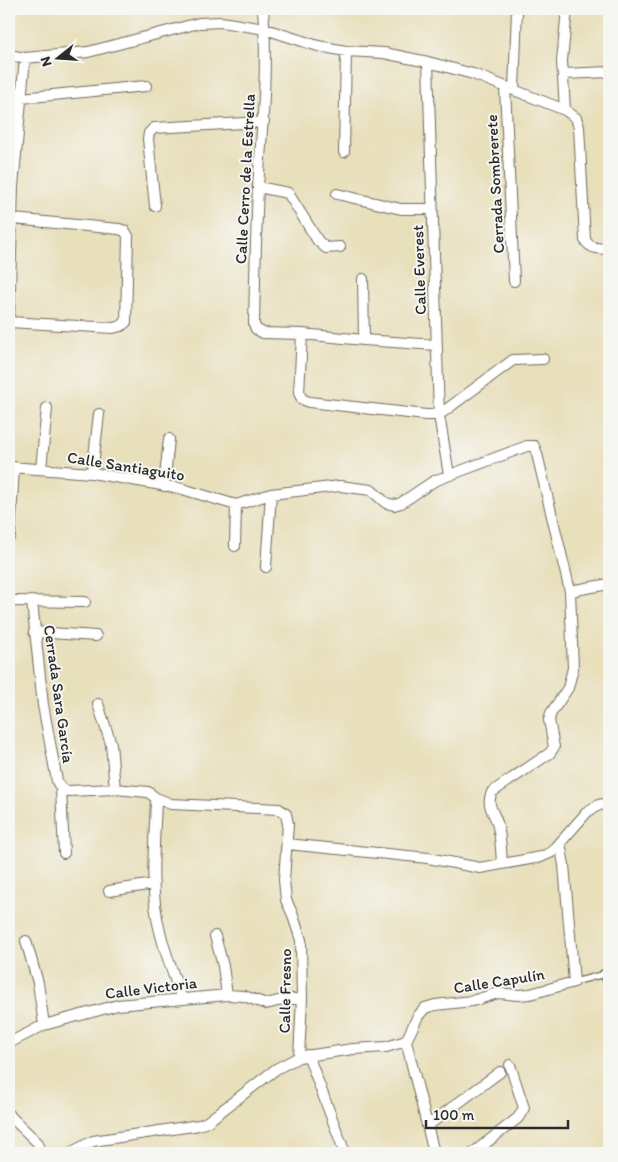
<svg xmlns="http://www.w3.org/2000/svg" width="618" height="1162" viewBox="0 0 618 1162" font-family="Itim,sans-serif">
<rect width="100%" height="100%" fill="#f6f6f2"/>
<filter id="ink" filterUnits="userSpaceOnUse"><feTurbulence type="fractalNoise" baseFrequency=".02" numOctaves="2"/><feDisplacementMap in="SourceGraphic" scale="10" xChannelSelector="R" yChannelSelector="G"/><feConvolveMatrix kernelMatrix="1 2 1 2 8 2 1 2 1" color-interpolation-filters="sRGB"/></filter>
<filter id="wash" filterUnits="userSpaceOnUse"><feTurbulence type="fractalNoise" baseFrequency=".0096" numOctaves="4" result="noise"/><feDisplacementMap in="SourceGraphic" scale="20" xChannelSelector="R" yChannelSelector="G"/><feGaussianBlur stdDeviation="1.12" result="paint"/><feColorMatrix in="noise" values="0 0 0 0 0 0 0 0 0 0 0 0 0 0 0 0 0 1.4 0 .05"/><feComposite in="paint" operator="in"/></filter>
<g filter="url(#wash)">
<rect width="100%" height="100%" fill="#e8dfbb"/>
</g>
<g filter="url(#ink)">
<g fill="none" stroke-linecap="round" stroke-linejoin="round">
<defs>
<path id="service" d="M603 973 609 988
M574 982 609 973"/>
<path id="minor" d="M263 9C268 68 262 128 258 187 256 233 255 278 254 324L256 329 263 333 302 334 364 340 436 345
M9 55 25 58 88 52 199 23 221 22 265 29 318 46 346 51 384 53 428 62 473 74 565 110 576 118 579 127 585 240C591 250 599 248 609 249
M428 62 439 415 449 475
M564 74 609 72
M505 87 514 281
M514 90 517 9
M21 98 146 86
M565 110 562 61 567 9
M344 152 346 51
M258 187 288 193 318 241 326 248 340 247
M337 194 401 209H432
M155 206 148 139 149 133 154 128 264 122
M363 279 364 340
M9 322 113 328 121 326 126 322 128 236 125 231 119 229 13 219
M9 322 13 186 25 58
M302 334 299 393 302 399 309 402 426 415H439L513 360 543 359
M9 467 92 473 179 488 236 505
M41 469 47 408
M92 473 99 414
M164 486 169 439
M236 505 271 494 340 486 371 490 386 503 394 505 401 503 434 481 527 446H534L537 454 570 591 573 668 568 688 551 713 549 720 554 747 550 753 492 792C485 807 496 813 498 827 501 838 501 851 502 863
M10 536 14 467
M235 546 236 505
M266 567 271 494
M570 591 609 584
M9 601 85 602
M32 602 43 705 57 781 61 789 64 853
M34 632 96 636
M98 704 111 744 115 789
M61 789 69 791 115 789 148 792 156 798 171 804 279 809 286 814 288 824 284 880 286 900 292 913 301 940 302 999 299 1057
M156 798C155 838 150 879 157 918 162 946 173 973 182 999
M287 844 428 858 480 868 541 857 552 852 588 811 599 805 609 803
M109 891 154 884
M215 936 223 966 227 995
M26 941 38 983 44 1025
M406 1041 434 1153
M9 1043 44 1025 118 1005 227 995 244 996 266 1004 286 999H302
M308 1055 345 1153
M9 1115 38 1143 41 1153
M427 1126 500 1072
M70 1153 93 1141 199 1125 207 1122 276 1069 299 1057 353 1049 386 1047 406 1041 418 1016 425 1008 435 1005 472 1001 498 993 518 995 530 994 574 982 564 865 560 843
M473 1153 518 1118 524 1108 510 1065"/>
</defs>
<use href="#service" stroke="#6d6a5d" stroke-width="8"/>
<use href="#minor" stroke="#6d6a5d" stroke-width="12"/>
<use href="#service" stroke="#fff" stroke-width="5"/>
<use href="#minor" stroke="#fff" stroke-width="10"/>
</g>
</g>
<g text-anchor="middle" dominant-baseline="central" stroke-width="4" stroke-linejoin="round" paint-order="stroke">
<g font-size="16" fill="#2b2b2b" stroke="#f6f6f2">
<text transform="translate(245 179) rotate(-87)">Calle Cerro de la Estrella</text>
<text transform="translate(495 184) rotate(-93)">Cerrada Sombrerete</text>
<text transform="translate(419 270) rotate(-92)">Calle Everest</text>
<text transform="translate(126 466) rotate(9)">Calle Santiaguito</text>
<text transform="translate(59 694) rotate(82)">Cerrada Sara García</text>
<text transform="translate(499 981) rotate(-9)">Calle Capulín</text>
<text transform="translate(151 988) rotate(-7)">Calle Victoria</text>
<text transform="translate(285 991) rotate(-89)">Calle Fresno</text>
</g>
</g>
<rect width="618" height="1162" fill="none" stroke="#f6f6f2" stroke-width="30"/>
<g transform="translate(58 58) rotate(253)" stroke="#f6f6f2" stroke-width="4" paint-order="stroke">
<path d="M0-4L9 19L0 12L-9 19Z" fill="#2b2b2b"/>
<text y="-8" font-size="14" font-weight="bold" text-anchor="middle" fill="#2b2b2b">N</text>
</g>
<path d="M426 1120v8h142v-8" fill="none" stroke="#2b2b2b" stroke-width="2.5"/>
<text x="433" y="1120" font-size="15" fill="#2b2b2b" stroke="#f6f6f2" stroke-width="4" paint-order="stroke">100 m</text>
</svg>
